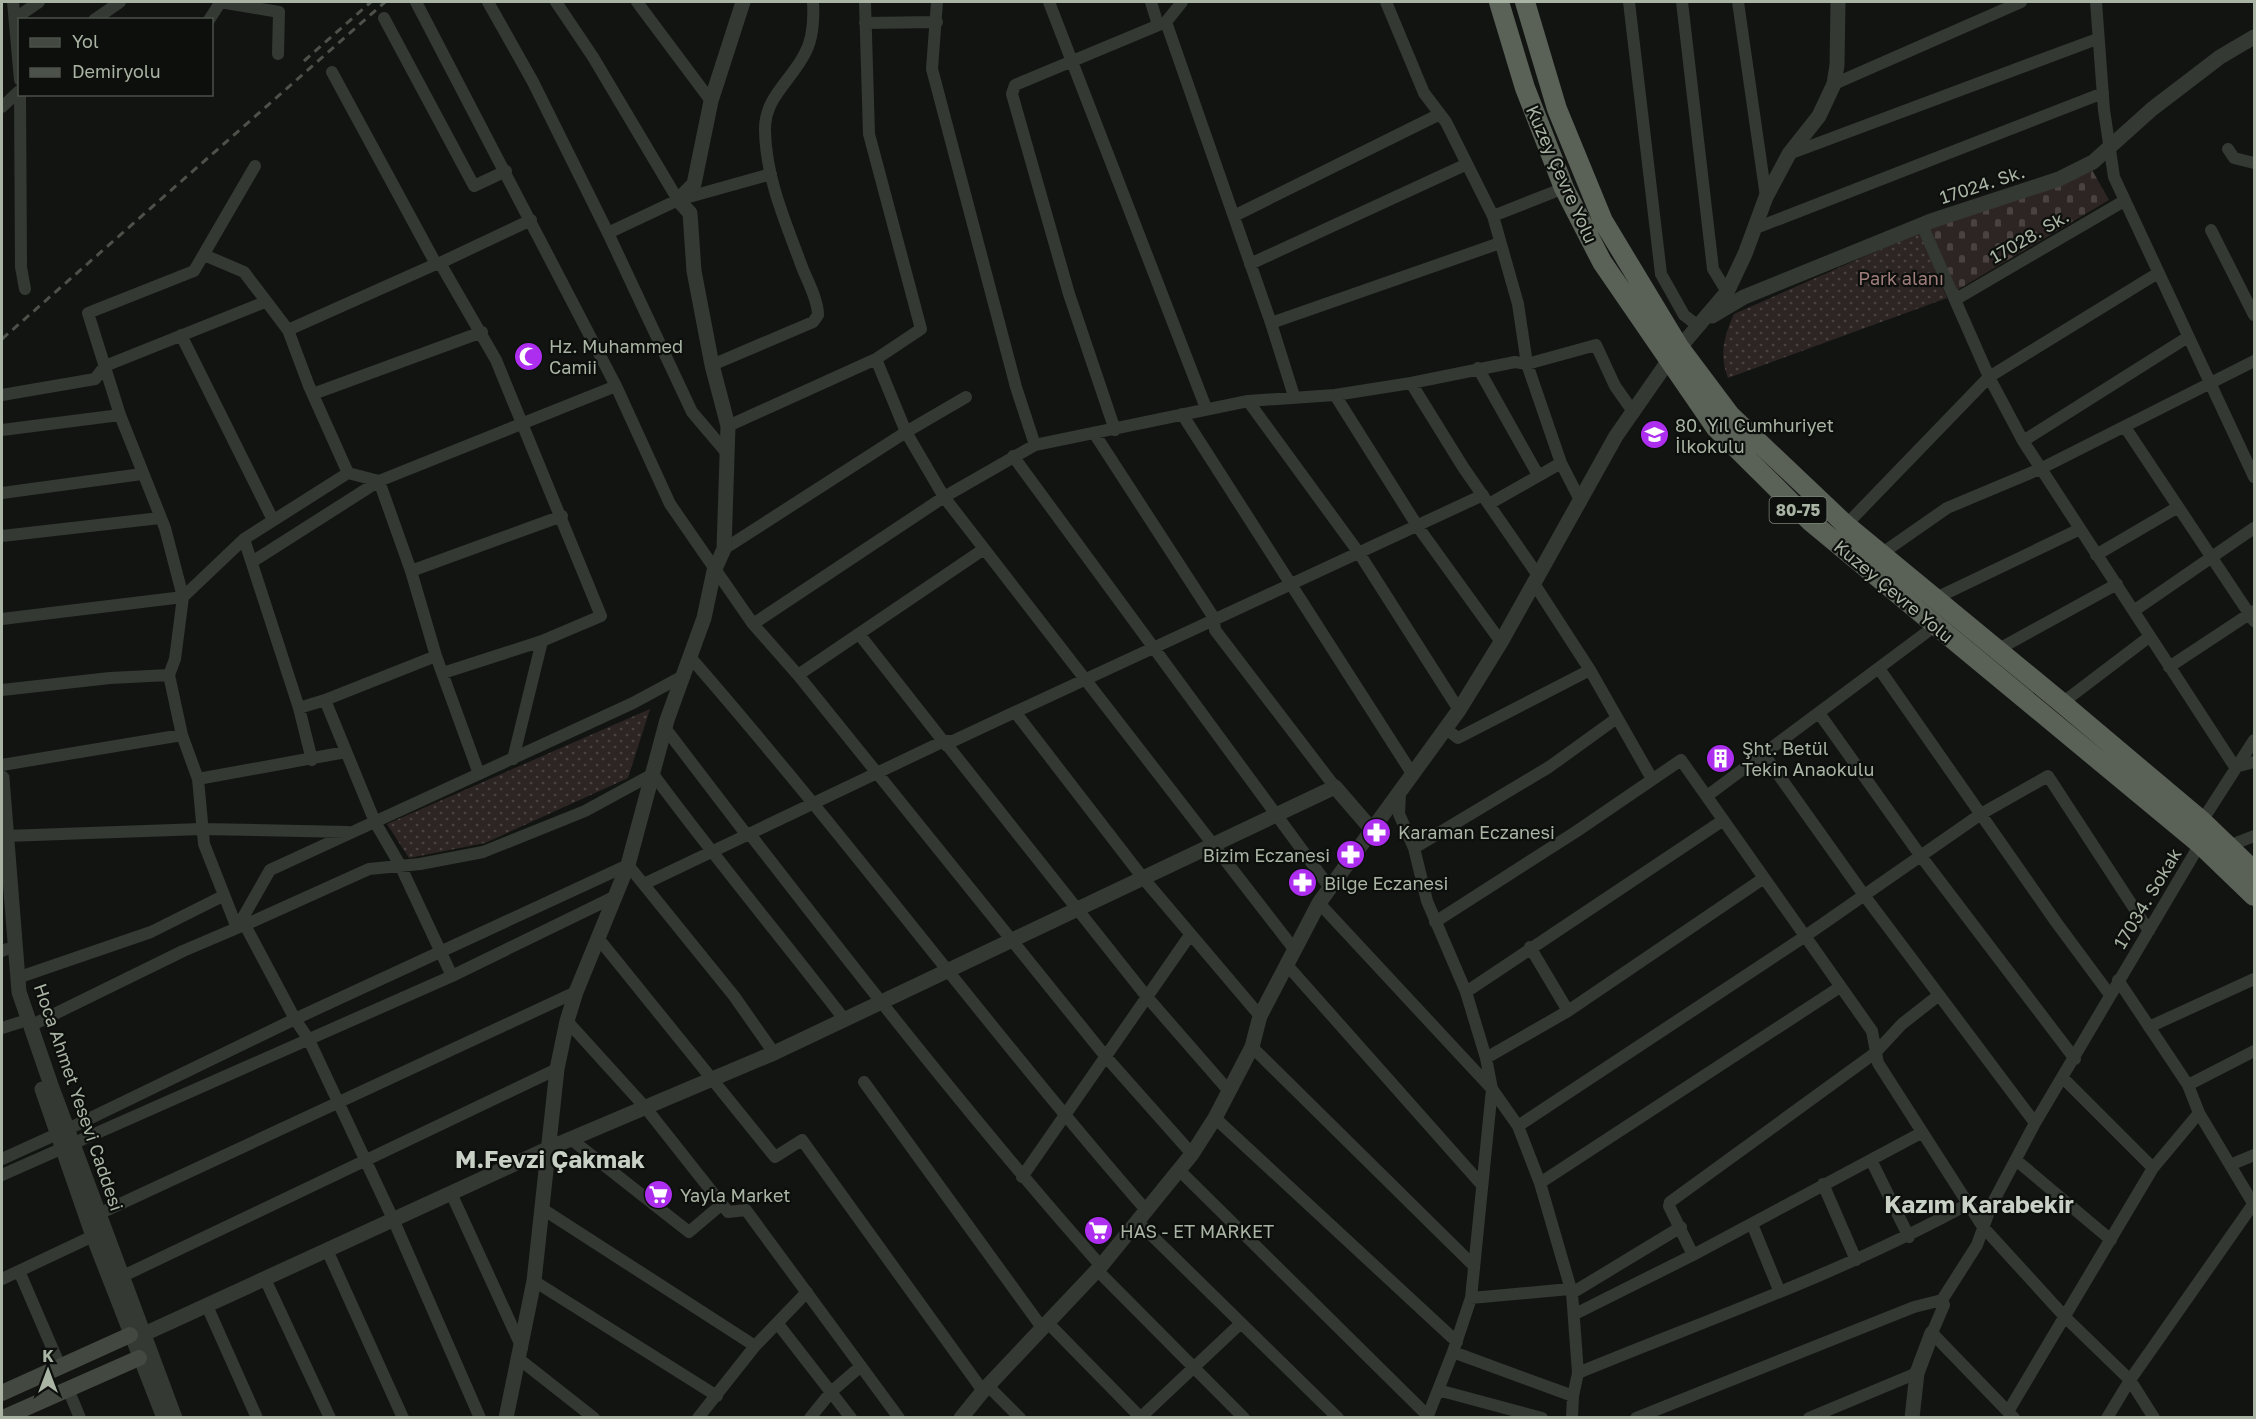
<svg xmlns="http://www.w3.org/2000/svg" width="2256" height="1419" viewBox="0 0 2256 1419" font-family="'Golos Text',sans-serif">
<defs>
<pattern id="grass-dots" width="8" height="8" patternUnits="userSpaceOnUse" patternTransform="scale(1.5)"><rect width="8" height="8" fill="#2d2524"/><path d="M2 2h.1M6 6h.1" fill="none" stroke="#494241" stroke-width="1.8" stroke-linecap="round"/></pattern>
<pattern id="cemetery-stones" width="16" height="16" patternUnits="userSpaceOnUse" patternTransform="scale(1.5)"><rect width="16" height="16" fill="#2d2524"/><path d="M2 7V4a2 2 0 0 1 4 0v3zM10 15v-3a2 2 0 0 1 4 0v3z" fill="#494241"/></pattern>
</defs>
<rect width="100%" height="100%" fill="#121412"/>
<path fill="url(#grass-dots)" d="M1920 232 1947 298 1728 378C1719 355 1724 336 1734 314Z
M650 709 628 778 485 843 409 858 387 824Z"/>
<path fill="url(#cemetery-stones)" d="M2092 170 2109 200 1954 292 1927 229Z"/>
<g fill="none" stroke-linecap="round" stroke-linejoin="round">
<path stroke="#343933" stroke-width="12" d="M13 2 20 80
M220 2 279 12 278 54
M416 2 616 386 670 504 753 624 798 675 1106 1057 1192 1154
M488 2 533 82 608 233 692 412 726 452
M556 2 593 57 678 200
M637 2 711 101
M937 2 932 69 1016 387 1035 445
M1049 2 1206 408
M1151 2 1158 25
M1386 2 1424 93 1446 122 1493 216 1518 304 1527 364 1561 463 1581 502
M1629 2 1661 274 1684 315 1697 325
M1682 2 1713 269 1727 292
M1738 2 1766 197
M2096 2 2104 110 2114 177 2254 477
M17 17 39 2
M384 18 474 186 506 171
M94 20 120 2
M209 20 220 3
M1166 22 1271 323 1294 396
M865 23 937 22
M332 72 436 264 440 263 496 360 601 616 542 641 443 673
M1834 84 2021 2
M20 91 21 267 25 289
M2 107 19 91
M2228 149 2234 158 2254 163
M1789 154 2097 39
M255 166 194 271 88 313 120 415 165 528 183 597 175 659 169 675 182 735 198 779 204 844 237 928 245 925 295 1019 309 1040 393 1219 480 1418
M1234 216 1440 114
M1493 216 1564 188
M1922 225 1989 377 2023 441 2235 767 2254 762
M1756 228 2103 93
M2211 230 2254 315
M608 233 678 200 771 174
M204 255 244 272 288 330 309 386 348 473 379 481
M440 263 531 220
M1250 264 1467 164
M1953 293 1958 298 2124 201
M1271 323 1500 243
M288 330 436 264
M181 335 273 520
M876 359 906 432 944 497 1294 949
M712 365 813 322 818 315C818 300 808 282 802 267 786 223 766 179 765 131 764 98 790 82 804 55 813 40 814 19 813 2
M1478 368 1538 475
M1411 383 1463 467 1537 574
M313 394 482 332
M2 395 95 379 105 366 265 302
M1335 395 1418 527 1501 642
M1248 401 1359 553 1459 710
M1182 414 1413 775
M728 426 876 359 921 329 869 134 865 2
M2125 427 2254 621
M2 430 120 415
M1115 430 1069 294 1012 94 1015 85 1166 22 1182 2
M1094 433 1214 618 1215 630 1335 787
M2023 441 2188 337
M1013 456 1330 888
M379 481 411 571 436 656 479 774
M2 493 142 474
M1489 504 1561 463
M1846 525 1989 377 2158 273
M2 536 160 518
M244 539 299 708 312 760
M724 549 906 432 966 397
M1881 554 1947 508 2040 469 2254 361
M2096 555 2178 507
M252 562 379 481 616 386
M411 571 562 516
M1533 582 1590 670 1652 779
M1934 599 2080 529
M2135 610 2254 528
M2 619 183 597 244 539 348 473
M753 624 944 497 1035 445 1248 401 1335 395 1411 383 1515 362 1527 364 1596 345 1615 386 1634 413
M859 634 947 746
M1997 650 2117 584
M690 657C847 837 989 1030 1146 1210
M2169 667 2254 611
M1880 670 2056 922 2110 995
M798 675 984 549
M2 690 110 678 169 675
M325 700 375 822 400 865 452 976
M2062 703 2149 637
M299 708 325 700 436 656
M1015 712 1143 878 1260 1016
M1819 713 1920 855 2075 1059
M665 728 746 834
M1446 729 1458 738 1590 670
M944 741H953L1015 712 1483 495
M1763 753 1864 895 2035 1123
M513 759 542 641
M2 765 182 735
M198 779 346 752
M1400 794 1399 814 1414 848 1427 901 1466 992 1486 1058 1492 1089 1518 1126 1540 1183 1572 1293 1578 1373 1573 1396 1572 1418
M1707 796 1935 626
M749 833C863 980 977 1126 1101 1266
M6 836 201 829 348 832
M2228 846 2254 836
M1414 848 1549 767 1617 718
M644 884 944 741 1147 997 1228 1090
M1319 903 1492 1089 1471 1298 1453 1352 1427 1418
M1435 922 1577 831 1681 760 1872 1031 1878 1063 1983 1227 2066 1318 2130 1380 2154 1418
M245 925 369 869 420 864 483 852 585 811 653 774C714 857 781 937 844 1019
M598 938 775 1157 802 1140 983 1391
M1530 947 1568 1011
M2 951 7 949
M1286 964 1482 1185
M17 978 151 932 223 896
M2118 980 2188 1085 2199 1113 2254 1205
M1466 992 1722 821
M567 1021 645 1107 728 1212 746 1210 899 1418
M30 1026 183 951 237 928 270 870 633 703 683 676
M2149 1027 2254 979
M2 1028 21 1022
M1252 1047 1474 1266
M1486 1058 1568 1011 1764 878
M2062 1077 2153 1168
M864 1082 1043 1329
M2188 1085 2254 1051
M1215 1118 1457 1342
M1518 1126 1804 937 1981 814 2048 776 2149 931
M572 1140 689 1232 722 1204
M2 1159 68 1129 295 1019 628 865 734 996 774 1053
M1871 1160 1909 1237
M2016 1160 2111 1240
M2230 1165 2254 1155
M1180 1171 1428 1416
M2 1175 452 976 616 896
M1022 1177 1190 935
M1540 1183 1840 987
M1823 1184 1856 1260
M451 1193 522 1348
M541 1208 755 1346
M92 1217 576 992
M1137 1221 1338 1418
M1752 1224 1779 1290
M327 1250 403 1418
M1693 1255 1669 1206 1670 1202 1875 1053 1902 1024 1939 995
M1097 1270 1244 1418
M19 1271 60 1366
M121 1277 557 1069
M2 1279 93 1236
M265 1279 330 1418
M534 1281 717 1396
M1572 1293 1681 1227
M1471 1298 1570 1289
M207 1306 257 1418
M1575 1314 1693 1255 1921 1133
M1048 1323 1141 1418
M778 1324 851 1418
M1453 1352 1573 1396
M519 1359 594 1418
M1578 1373C1709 1319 1844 1272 1968 1204
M988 1386 1020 1418
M68 1389 80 1418
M1438 1390 1542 1418
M2009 1410 2153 1168 2199 1113
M1141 1417 1240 1324
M698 1418 755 1346 807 1292
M810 1418 831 1392 861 1366
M1636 1418 1914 1307 1942 1300
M1809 1418 1917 1373
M2014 1418 1932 1333 1944 1305 1942 1300 1977 1245 1991 1206 2035 1123 2200 844 2202 821 2254 740
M2107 1418 2130 1380 2254 1203"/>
<path stroke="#343933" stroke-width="15" d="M1712 316 1744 297 1931 221 2059 179 2093 162 2152 109 2220 57 2254 37
M2 778 19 992 51 1085 175 1418
M42 1089 93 1236 164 1418
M142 1335 547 1149 774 1053 1335 787 1373 831
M506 1418 534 1281 557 1069 567 1021 576 992 628 865 667 720 704 618 714 571 724 549 728 426 712 365 694 271 690 213 678 200 694 184 711 101 743 2
M961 1418 983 1391 1101 1266 1192 1154 1215 1118 1252 1047 1260 1016 1319 903 1459 710 1501 642 1616 436 1669 360 1727 292 1745 254 1766 197 1789 154 1819 116 1834 84 1837 65 1838 2
M1912 1418 1917 1373 1932 1333"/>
<path stroke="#434941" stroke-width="16" d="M2 1393 130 1335
M3 1418 139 1358"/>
<path stroke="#5a6157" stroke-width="20" d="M1499 2 1525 88 1564 188 1602 262 1716 428 1810 521 2200 844 2254 896
M1525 2 1557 109 1603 221 1679 347 1730 415 1846 525 2062 703 2202 821 2254 871"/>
<path stroke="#4c524a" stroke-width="3" stroke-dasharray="8 6" stroke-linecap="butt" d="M304 61 371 2
M2 339 385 2"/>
</g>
<defs>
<symbol id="mosque-disc" viewBox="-11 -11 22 22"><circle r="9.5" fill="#ae2ef0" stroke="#0d0f0d"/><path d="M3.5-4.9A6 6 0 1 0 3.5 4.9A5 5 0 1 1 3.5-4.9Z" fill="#fff"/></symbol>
<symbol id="school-disc" viewBox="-11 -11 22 22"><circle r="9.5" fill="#ae2ef0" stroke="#0d0f0d"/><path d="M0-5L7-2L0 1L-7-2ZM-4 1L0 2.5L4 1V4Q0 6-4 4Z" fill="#fff"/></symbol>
<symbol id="building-disc" viewBox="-11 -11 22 22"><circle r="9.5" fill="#ae2ef0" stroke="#0d0f0d"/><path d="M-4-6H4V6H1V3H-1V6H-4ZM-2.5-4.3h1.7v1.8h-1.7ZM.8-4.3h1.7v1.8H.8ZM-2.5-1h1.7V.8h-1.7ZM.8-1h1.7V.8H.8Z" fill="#fff"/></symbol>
<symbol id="pharmacy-disc" viewBox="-11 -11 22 22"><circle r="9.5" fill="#ae2ef0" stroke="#0d0f0d"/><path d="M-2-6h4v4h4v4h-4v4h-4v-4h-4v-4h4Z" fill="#fff"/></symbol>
<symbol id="supermarket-disc" viewBox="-11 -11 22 22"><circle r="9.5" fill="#ae2ef0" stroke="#0d0f0d"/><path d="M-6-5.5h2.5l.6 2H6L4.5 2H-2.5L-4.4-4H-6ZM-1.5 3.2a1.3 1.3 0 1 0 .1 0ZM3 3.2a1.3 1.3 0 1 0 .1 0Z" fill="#fff"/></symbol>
</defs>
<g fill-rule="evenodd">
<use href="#mosque-disc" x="512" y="340" width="33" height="33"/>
<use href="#school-disc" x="1638" y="418" width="33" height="33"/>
<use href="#building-disc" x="1704" y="742" width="33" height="33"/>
<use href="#pharmacy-disc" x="1360" y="816" width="33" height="33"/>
<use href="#pharmacy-disc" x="1334" y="838" width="33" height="33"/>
<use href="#pharmacy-disc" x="1286" y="866" width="33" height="33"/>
<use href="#supermarket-disc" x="642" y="1178" width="33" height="33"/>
<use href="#supermarket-disc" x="1082" y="1214" width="33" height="33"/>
</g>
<g text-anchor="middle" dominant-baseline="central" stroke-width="4.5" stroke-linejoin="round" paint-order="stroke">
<rect fill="#0d0f0d" stroke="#7a8277" stroke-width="1.5" x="1769.5" y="497" width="57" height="26" rx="4.5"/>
<g font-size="16" font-weight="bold" fill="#a9b4a4">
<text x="1798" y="510">80-75</text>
</g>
<g font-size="18" fill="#a9b4a4" stroke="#0d0f0d">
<text transform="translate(1562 174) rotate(66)">Kuzey Çevre Yolu</text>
<text transform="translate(1982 184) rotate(-18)">17024. Sk.</text>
<text transform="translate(2029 236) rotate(-30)">17028. Sk.</text>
<text transform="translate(1894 591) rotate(40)">Kuzey Çevre Yolu</text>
<text transform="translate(2147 898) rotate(-59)">17034. Sokak</text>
<text transform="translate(79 1097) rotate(71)">Hoca Ahmet Yesevi Caddesi</text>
</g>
<g font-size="18" fill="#9f7d7b" stroke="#0d0f0d">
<text x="1901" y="278">Park alanı</text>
</g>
<g font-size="18" fill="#a9b4a4" stroke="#0d0f0d" text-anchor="start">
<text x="549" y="346">Hz. Muhammed<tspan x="549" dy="21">Camii</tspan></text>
<text x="1675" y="425">80. Yıl Cumhuriyet<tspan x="1675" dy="21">İlkokulu</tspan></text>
<text x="1742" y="748">Şht. Betül<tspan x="1742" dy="21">Tekin Anaokulu</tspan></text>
<text x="1398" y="832">Karaman Eczanesi</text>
<text x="1330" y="855" text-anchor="end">Bizim Eczanesi</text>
<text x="1324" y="883">Bilge Eczanesi</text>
<text x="680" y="1195">Yayla Market</text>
<text x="1120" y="1231">HAS - ET MARKET</text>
</g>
<g font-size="24" font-weight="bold" fill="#c8d0c5" stroke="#0d0f0d">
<text x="550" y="1158">M.Fevzi Çakmak</text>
<text x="1979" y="1203">Kazım Karabekir</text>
</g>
</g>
<rect width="2256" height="1419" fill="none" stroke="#a9b4a4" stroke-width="6"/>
<rect x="18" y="18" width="195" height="78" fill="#0d0f0d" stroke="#4b5149" stroke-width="1.5"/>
<rect x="30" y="38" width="30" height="9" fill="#434941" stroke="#4b5149" stroke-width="1.5"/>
<text x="72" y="48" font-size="18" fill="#a9b4a4">Yol</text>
<rect x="30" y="68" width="30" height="9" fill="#4c524a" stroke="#4b5149" stroke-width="1.5"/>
<text x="72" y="78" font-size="18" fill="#a9b4a4">Demiryolu</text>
<g transform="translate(48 1371)" stroke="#0d0f0d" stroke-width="4.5" paint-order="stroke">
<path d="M0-4.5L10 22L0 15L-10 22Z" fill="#a9b4a4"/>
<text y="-9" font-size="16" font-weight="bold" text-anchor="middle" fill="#a9b4a4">K</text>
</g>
</svg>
